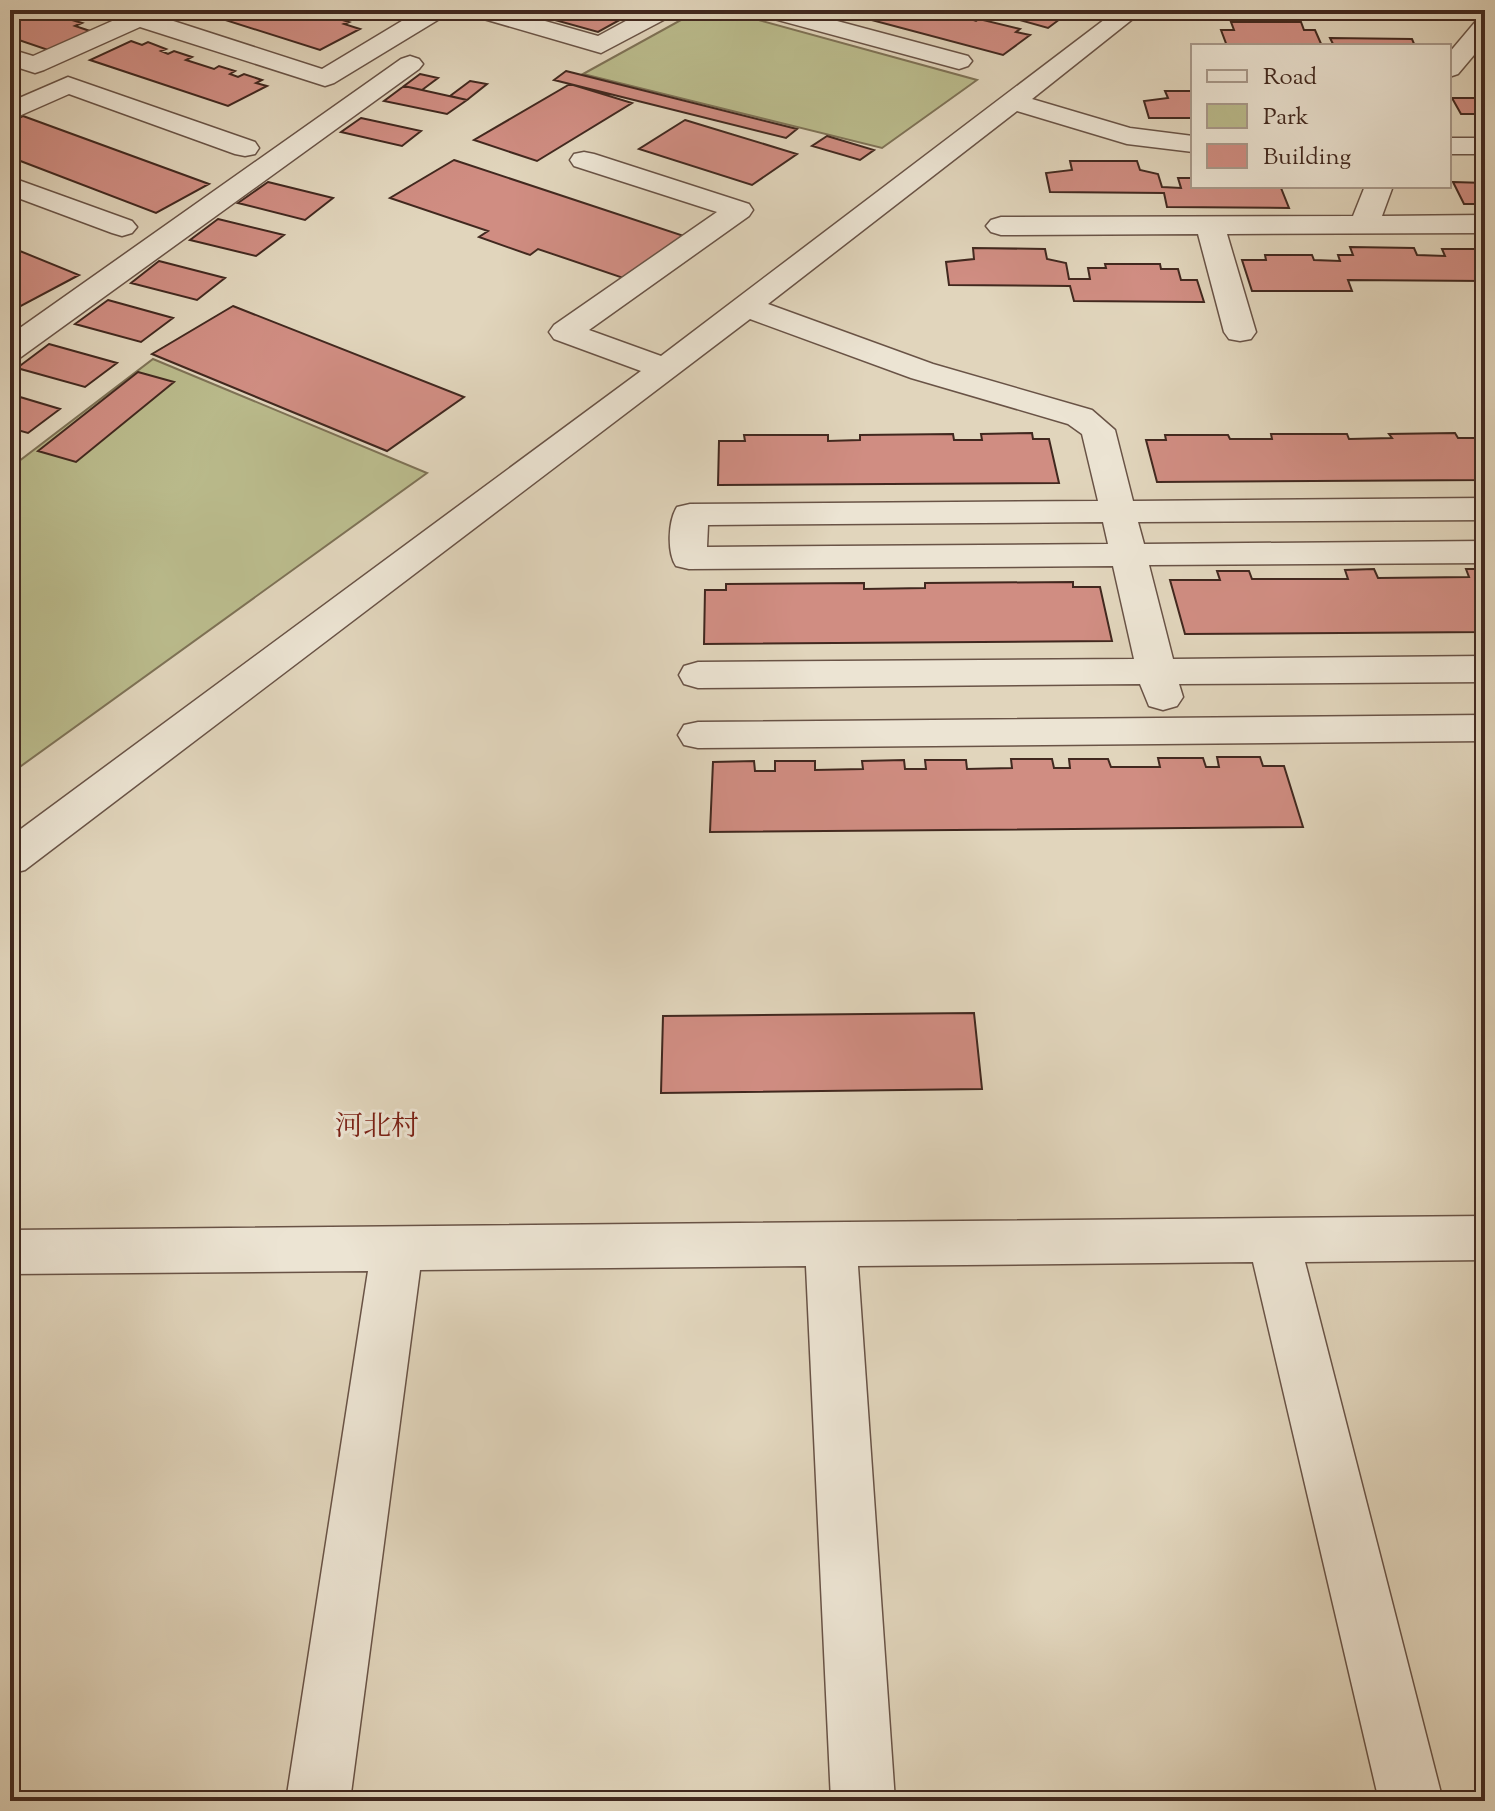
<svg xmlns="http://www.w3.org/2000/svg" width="1495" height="1811" viewBox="0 0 1495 1811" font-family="'Sorts Mill Goudy','Noto Serif SC',serif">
<rect width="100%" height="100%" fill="#e1d5bc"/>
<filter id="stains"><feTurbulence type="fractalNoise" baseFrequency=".0025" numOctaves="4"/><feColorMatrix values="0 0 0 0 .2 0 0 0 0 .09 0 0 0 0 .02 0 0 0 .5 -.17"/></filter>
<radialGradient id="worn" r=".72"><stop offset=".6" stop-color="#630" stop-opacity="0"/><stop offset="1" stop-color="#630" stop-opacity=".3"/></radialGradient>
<path fill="#babb8c" stroke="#7e7256" stroke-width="2" d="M699 10H722L977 80 882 148 583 74Z
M153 359 427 473 10 774V468Z"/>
<path fill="#d08d82" stroke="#41281f" stroke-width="2" d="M10 10H27L47 16 52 14 82 23 75 26 90 31 48 50 10 37Z
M194 10H297L312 15 317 12 349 22 344 24 360 29 320 50Z
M519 10H630L636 11 598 32Z
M834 10H945L976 21 979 19 1020 29 1016 32 1030 35 1003 55Z
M1029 10H1072L1048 28 1016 19Z
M1231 22H1301L1304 30H1315L1322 46H1330H1227L1221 30H1234Z
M1330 38 1412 39 1415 46H1334Z
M131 41 142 45 148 42 166 49 161 51 168 54 174 51 192 57 186 60 214 69 219 66 235 71 230 74 238 77 244 74 262 80 256 83 267 86 228 106 90 60Z
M566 71 797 129 786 138 554 80Z
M420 74 438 78 422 90 404 86Z
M470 81 487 84 467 100 450 96Z
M570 84 632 103 537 161 474 140Z
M404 86 467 100 447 114 384 101Z
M1479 89H1485V114H1461L1452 98H1484Z
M1165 91H1193V118H1149L1144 101 1168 98Z
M23 116 209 184 156 213 10 157V122Z
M361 118 421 131 402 146 341 132Z
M685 120 797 154 752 185 639 149Z
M827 136 874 150 860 160 812 146Z
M454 160 693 239 632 281 538 249 530 255 479 237 488 231 390 198Z
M1070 161H1137L1140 170 1158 174 1162 187 1181 188 1178 178H1193V186L1281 188 1289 208 1167 207 1164 193 1050 192 1046 173 1072 170Z
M268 182 333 198 305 220 238 203Z
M1453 182 1485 183V204H1464Z
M218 219 284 235 256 256 190 240Z
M10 247 79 275 19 307 10 304Z
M1350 247 1414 248 1417 255 1445 256 1442 249H1485V281L1348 280 1352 291H1252L1242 260H1266L1265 255H1312L1314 260 1340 261 1338 255H1353Z
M973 248 1045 249 1047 259 1066 263 1069 279H1090L1088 268H1106L1105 264H1160L1161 269H1178L1181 280H1197L1204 302 1074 301 1070 286 949 285 946 262 974 259Z
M159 261 225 278 197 300 131 283Z
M108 300 173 318 141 342 75 324Z
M233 306 464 397 387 451 152 354Z
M49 344 117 363 85 387 17 368Z
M138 372 174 382 76 462 38 451Z
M10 394 60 409 28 433 10 428Z
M1032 433 1033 439H1049L1059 483 718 485 719 441H745L744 435H828V441L860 440V435L953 434 954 440H982L981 434Z
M1455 433 1458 438H1476L1485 455V480L1157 482 1146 440H1166L1165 435H1228L1230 439H1272L1271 434H1347L1349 439 1392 438 1389 434Z
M1374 569 1378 578 1469 577 1466 569H1485V632L1185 634 1170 580H1220L1217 571H1249L1252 579H1348L1345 570Z
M1073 582V587H1100L1112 641 704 644 705 590H726V584L864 583V589L925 588V583Z
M1217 757H1260L1263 766H1284L1303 827 710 832 713 762 754 761 755 771H775V761H815V770L863 769 862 761 904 760 905 769H926L925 760H966L967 769 1012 768 1011 759H1052L1054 768H1070L1069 759H1108L1111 767H1160L1158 758H1203L1206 767H1219Z
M974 1013 982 1089 661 1093 663 1016Z"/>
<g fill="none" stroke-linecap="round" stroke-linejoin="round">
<defs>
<path id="minor" d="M137 10H169L161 17 322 69 420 10H449L446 15 334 83 325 86 140 27 44 70 35 73 10 65V49L33 56Z
M467 10H506L598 36 646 10H676L673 15 601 53 470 15Z
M756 10H796L968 56 972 61 968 66 959 69 759 15Z
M1117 10H1144L1032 99 1130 128 1193 136V152L1127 144 1017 111 768 304 933 364 1092 410 1115 430 1133 501 1485 498V520L1138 522 1144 544 1485 541V563L1149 565 1173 659 1485 656V682L1179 684 1183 697 1177 706 1163 710 1149 706 1140 684 698 688 684 684 679 675 684 666 698 662 1134 659 1113 566 689 569 676 566C667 553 668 521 677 507L690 504 1098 501 1082 434 1068 424 911 378 750 319 25 870 10 874V837L641 371 554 339 549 332 554 325 717 212 574 166 570 160 574 154 584 152 594 154 749 204 753 210 749 216 589 330 661 356ZM1103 522 1108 544 707 547 708 525Z
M1485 19V42L1458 74 1449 77V53L1476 21Z
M410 56 419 59 423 64 419 69 21 357 10 360V335L401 59Z
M68 77 255 142 259 148 255 154 245 156 235 154 69 94 10 120V102Z
M1449 138H1485V154H1449Z
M10 177 132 221 137 227 132 233 122 236 112 233 10 195Z
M1365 186H1393L1382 216 1485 215V233L1227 234 1256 332 1251 339 1240 341 1229 339 1224 332 1198 234 1001 235 991 232 986 226 991 220 1001 217 1353 216Z
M1485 715V741L698 748 684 745 678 735 684 725 698 722Z
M1485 1216V1260L1305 1262 1443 1801H1379L1253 1262 858 1266 895 1801H831L806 1266 420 1270 350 1801H286L368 1271 10 1274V1230Z"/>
</defs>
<use href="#minor" stroke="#695346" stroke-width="3"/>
<use href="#minor" fill="#ece4d3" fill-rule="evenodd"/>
</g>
<g text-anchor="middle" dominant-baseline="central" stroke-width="6" stroke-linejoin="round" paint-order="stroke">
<g font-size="28" fill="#7a1f14" stroke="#ece4d3">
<text x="377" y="1128">河北村</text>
</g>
</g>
<rect width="1495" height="1811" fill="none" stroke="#e1d5bc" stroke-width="40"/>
<rect x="12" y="12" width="1471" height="1787" fill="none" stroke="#41281f" stroke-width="4"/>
<rect x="20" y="20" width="1455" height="1771" fill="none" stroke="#41281f" stroke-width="2"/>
<rect x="1191" y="44" width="260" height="144" fill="#ece4d3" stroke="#a8998b" stroke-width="2"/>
<rect x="1207" y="70" width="40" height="12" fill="#ece4d3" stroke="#a8998b" stroke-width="2"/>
<text x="1263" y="84" font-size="24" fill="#41281f">Road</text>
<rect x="1207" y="104" width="40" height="24" fill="#babb8c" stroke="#a8998b" stroke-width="2"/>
<text x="1263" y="124" font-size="24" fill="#41281f">Park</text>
<rect x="1207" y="144" width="40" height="24" fill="#d08d82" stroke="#a8998b" stroke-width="2"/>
<text x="1263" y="164" font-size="24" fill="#41281f">Building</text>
<rect width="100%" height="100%" filter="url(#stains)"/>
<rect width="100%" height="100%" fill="url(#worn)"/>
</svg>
